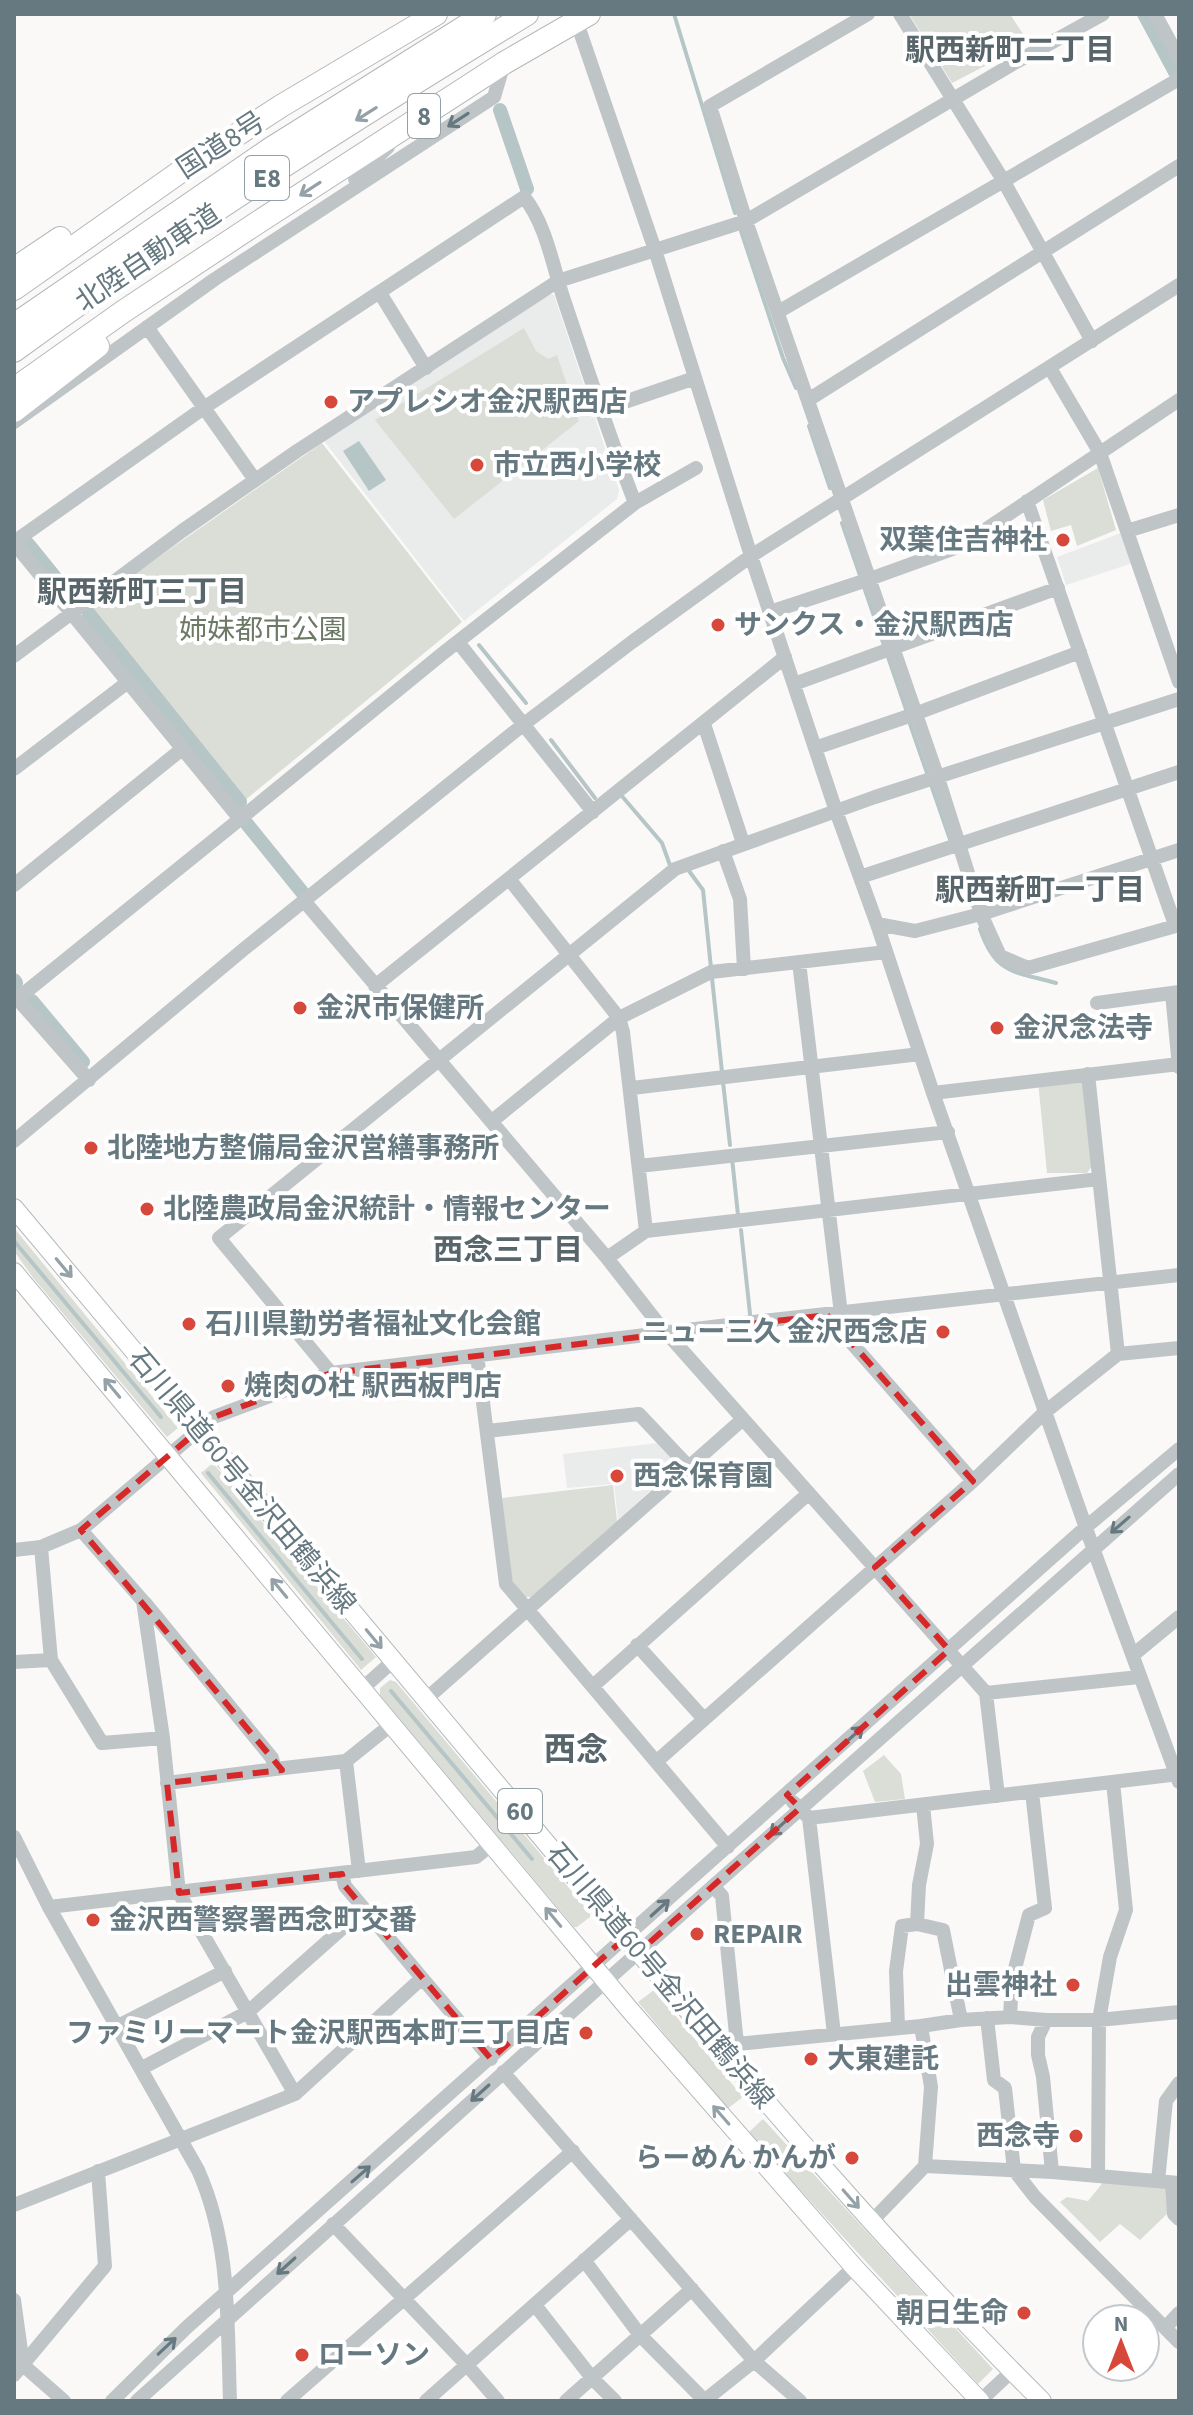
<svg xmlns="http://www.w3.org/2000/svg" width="1193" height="2415" viewBox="0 0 1193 2415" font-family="'Source Sans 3','Noto Sans JP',sans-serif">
<rect width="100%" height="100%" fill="#faf9f8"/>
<path fill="#eaebeb" d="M549 294 554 295 619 490 617 499 464 621 324 441Z
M1121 533 1133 563 1066 585 1057 557Z
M658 1443 676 1462 675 1468 618 1520 614 1484 567 1488 563 1454Z"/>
<path fill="#daded7" d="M909 14H1010L1029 43 952 83Z
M524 328 536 351 548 359 557 355 579 421 454 519 375 420Z
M322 443 462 622 244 801 87 607Z
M1098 468 1116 530 1077 546 1071 525 1051 531 1043 500Z
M1038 1081H1084L1092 1166 1087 1173H1047Z
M14 1228 178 1428 167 1437 34 1279 14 1251Z
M213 1463 376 1657 361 1670 201 1473Z
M613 1485 617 1521 532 1597H525L512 1580 502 1498Z
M390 1680 396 1682 590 1913V1917L577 1927H574L380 1695V1688Z
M884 1755 901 1774 905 1799 875 1802 863 1771Z
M654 1990 743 2097 727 2109 638 2002Z
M763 2119 993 2369 978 2384 748 2133Z
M1109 2175 1167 2179 1170 2211 1140 2240 1120 2224 1100 2242 1060 2202 1067 2197 1088 2201Z"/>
<path fill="#b6c5c6" d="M359 441 386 480 369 491 343 451Z"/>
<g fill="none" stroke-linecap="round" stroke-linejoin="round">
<path stroke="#b6c5c6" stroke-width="4" d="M674 14 735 213
M741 231 783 358 796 388
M809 426 830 488
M842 523 907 712
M479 645 526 703
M909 721 952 845
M551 740 595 798
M621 795 662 843 671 868
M689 871 703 890 711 968
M980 929C996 975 1014 971 1056 983
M712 978 722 1072
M723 1082 730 1145
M732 1158 738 1215
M741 1230 750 1314
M14 1241 161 1417
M208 1473 362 1659
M391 1691 532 1859"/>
<path stroke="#b6c5c6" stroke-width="14" d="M1144 14 1175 72
M500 110 527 189
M28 544 71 597
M89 614 240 802
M247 824 302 892
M14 980 16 983
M32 1001 83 1062"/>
<defs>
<path id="major" d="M14 1208C194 1425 376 1641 558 1857 715 2042 870 2230 1042 2401
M14 1272 629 2009 854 2267 980 2401"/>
<path id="highway" d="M14 269 60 238
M14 289 177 174 281 106 436 14
M14 325 270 149 485 14
M14 351C179 230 353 120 527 14
M14 389 124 311 260 221 504 63 589 14
M14 411 98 346"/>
</defs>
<use href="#major" stroke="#b3b9bc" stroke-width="20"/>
<use href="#highway" stroke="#b3b8bb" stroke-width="24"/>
<path stroke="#bfc5c7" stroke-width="14" d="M574 14 655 250 751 556 836 811 877 924
M868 14 710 106 746 221 938 778 981 914 1179 850
M900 14 1003 180 1092 341
M1155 14 1179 58
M355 179 388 147
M380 293 426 368
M778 312 1179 79
M147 327 255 480
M1050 368 1100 453 1179 682
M808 400 1179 166
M601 410 695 378
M14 422 215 279 494 97 504 63
M1027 501 1175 925
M635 503 696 468
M1127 531 1179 515
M14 542 205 407 524 197C546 224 553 267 564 300 587 368 609 436 635 503L442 654 240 819
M14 543 240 819 17 999
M770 612 864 581 961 546 1179 400
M458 642 593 812
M14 656 182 531 297 451 558 281 746 221 1016 62 1103 14
M794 684 1058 588
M704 724 743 843
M815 748 912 715 1080 652
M14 769 128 682
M723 851 740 899 744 969
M860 877 1179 772
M510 880 619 1018 623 1032 646 1231 607 1258
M14 885 182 749
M305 902 607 1258 657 1322 986 1693 998 1796
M1179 925 1028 968 1000 956 981 914 915 931 877 924 933 1093 1093 1548 1179 1782
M799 962 841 1314
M375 986 785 657
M1172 993 1179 1067
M14 995 89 1080
M1097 1003 1179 992
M1088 1074 1118 1354
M632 1088 920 1054
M933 1093 1179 1064
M492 1121 619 1018 711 972 886 952
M14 1141 244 949 524 724 632 642 751 556 1179 285
M639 1166 948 1132
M646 1231 1099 1179
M827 1315 973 1481
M477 1355 506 1584 728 1847
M331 1373 219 1238 675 869 875 797 1179 699
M487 1431 639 1414 689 1467
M81 1530 143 1601 163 1738 179 1893 295 2094
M41 1547 51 1660 102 1743 163 1738
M14 1550 41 1547 81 1530 214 1417 331 1373 753 1322 1179 1275
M145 1603 272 1758 275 1769 346 1761 392 1724
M637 1645 704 1719
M1133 1655 1179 1617
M14 1662 51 1660
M593 1686 809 1493
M363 1688 393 1661
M986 1693 1139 1677
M425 1700 743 1419
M346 1761 359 1871
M656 1762 973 1481 1045 1412 1118 1354 1179 1348
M167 1783 275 1769
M793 1802 809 1818 1179 1774
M923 1805 927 1844 919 1885 917 1924 943 1930 961 2020
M809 1818 834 2034
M14 1837 49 1907 198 2170C231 2244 227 2321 230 2401
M342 1874 345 1886 422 1978
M713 1886 722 1896 737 2044 730 2049
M49 1907 476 1857 492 1844
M1010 2017 1012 1980 1029 1915 1045 1908 1032 1792
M987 2018 994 2080 1005 2088 1014 2170 1035 2197 1179 2342
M1046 2020 1038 2037V2055L1043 2077 1052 2172
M118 2026 225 1971
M921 2026 931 2087 925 2166
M898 2027 896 1971 902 1926 917 1924
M737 2044 921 2026 961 2020 1010 2017 1046 2020H1099L1179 2012
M142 2068 248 2012 364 1909
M503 2072 754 2361 800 2401
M1098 2176 1099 2020 1110 1957 1126 1910 1113 1782
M1158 2181 1166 2101 1179 2083
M1172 2183 1174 2214 1179 2219
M14 2205 295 2094 422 1978 491 2059
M871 2222 925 2166 1052 2172 1179 2183
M333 2224 466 2364 498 2401
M584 2260 640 2335 705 2401
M14 2300 23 2365 64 2401
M535 2305 592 2378 615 2401
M1166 2327 1179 2313
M14 2375 105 2266 98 2171
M112 2401 186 2328 1086 1527 1179 1449
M137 2401 606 1981 1179 1474
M287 2401 573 2151
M426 2401 631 2219
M566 2401 692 2289
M704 2401 754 2361 854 2267
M980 2401 1012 2371"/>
<use href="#major" stroke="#fff" stroke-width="18"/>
<use href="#highway" stroke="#fff" stroke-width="22"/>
</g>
<defs><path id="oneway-shaft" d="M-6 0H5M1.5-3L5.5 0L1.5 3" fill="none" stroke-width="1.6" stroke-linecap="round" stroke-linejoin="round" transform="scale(2)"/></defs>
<g stroke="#94a1a6">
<use href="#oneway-shaft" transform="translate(366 114) rotate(148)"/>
<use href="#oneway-shaft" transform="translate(310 189) rotate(147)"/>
<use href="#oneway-shaft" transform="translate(64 1268) rotate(50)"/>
<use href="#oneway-shaft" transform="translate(112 1388) rotate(-130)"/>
<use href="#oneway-shaft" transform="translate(279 1588) rotate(-130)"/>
<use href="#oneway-shaft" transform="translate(374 1639) rotate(50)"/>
<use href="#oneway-shaft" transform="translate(553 1917) rotate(-130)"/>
<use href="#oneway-shaft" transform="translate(721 2115) rotate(-131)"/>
<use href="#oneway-shaft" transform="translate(851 2199) rotate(49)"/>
</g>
<g stroke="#667980">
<use href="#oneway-shaft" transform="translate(458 120) rotate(147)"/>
<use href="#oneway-shaft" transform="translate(1120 1525) rotate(139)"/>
<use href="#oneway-shaft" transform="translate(854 1735) rotate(-42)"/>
<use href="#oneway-shaft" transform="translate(779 1827) rotate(138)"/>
<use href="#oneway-shaft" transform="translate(660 1908) rotate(-42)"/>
<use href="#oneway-shaft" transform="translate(480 2093) rotate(138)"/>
<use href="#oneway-shaft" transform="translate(361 2174) rotate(-41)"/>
<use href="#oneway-shaft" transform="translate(286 2266) rotate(138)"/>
<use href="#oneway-shaft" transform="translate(167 2346) rotate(-43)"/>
</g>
<path fill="none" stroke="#d62828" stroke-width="6" stroke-dasharray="16 10" stroke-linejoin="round" d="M827 1315 973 1481 875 1567 949 1650 787 1795 800 1808 639 1952 626 1937 491 2059 345 1886 342 1874 179 1893 167 1783 282 1770 81 1530 214 1417 331 1373Z"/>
<g fill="#d8483a" stroke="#fff" stroke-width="3">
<circle cx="331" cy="402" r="8"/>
<circle cx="477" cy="465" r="8"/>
<circle cx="1063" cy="540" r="8"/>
<circle cx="718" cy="625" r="8"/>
<circle cx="300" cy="1008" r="8"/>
<circle cx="997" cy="1028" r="8"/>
<circle cx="91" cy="1148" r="8"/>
<circle cx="147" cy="1209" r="8"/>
<circle cx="189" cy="1324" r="8"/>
<circle cx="943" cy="1332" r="8"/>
<circle cx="228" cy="1386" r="8"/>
<circle cx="617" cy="1476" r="8"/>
<circle cx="93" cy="1920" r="8"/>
<circle cx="697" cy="1934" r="8"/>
<circle cx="1073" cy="1985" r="8"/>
<circle cx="586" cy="2033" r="8"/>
<circle cx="811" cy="2059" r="8"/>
<circle cx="1076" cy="2136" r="8"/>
<circle cx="852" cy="2158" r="8"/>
<circle cx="1024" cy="2313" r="8"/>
<circle cx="302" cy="2355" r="8"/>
</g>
<g text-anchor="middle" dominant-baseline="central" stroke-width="8" stroke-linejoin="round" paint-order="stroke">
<g fill="#fff" stroke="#94a1a6" stroke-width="2">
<rect x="408" y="94" width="32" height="44" rx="6"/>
<rect x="245" y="156" width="44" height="44" rx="6"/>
<rect x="498" y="1789" width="44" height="44" rx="6"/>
</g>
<g font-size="26" font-weight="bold" fill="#667980">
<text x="424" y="116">8</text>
<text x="267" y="178">E8</text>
<text x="520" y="1811">60</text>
</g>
<g font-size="28" fill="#667980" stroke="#fff">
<text transform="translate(221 145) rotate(-33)">国道8号</text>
<text transform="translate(148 258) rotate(-34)">北陸自動車道</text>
<text transform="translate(242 1481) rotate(50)">石川県道60号金沢田鶴浜線</text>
<text transform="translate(660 1976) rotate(50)">石川県道60号金沢田鶴浜線</text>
</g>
<g font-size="28" font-weight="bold" fill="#667980" stroke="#fff" text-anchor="start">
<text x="347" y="402">アプレシオ金沢駅西店</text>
<text x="493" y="465">市立西小学校</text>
<text x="1047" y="540" text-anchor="end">双葉住吉神社</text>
<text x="734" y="625">サンクス・金沢駅西店</text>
<text x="316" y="1008">金沢市保健所</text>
<text x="1013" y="1028">金沢念法寺</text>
<text x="107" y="1148">北陸地方整備局金沢営繕事務所</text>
<text x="163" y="1209">北陸農政局金沢統計・情報センター</text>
<text x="205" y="1324">石川県勤労者福祉文化会館</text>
<text x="927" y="1332" text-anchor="end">ニュー三久 金沢西念店</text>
<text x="244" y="1386">焼肉の杜 駅西板門店</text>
<text x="633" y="1476">西念保育園</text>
<text x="109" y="1920">金沢西警察署西念町交番</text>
<text x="713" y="1934">REPAIR</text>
<text x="1057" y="1985" text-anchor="end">出雲神社</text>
<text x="570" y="2033" text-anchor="end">ファミリーマート金沢駅西本町三丁目店</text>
<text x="827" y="2059">大東建託</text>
<text x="1060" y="2136" text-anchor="end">西念寺</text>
<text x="836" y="2158" text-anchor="end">らーめん かんが</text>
<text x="1008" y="2313" text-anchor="end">朝日生命</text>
<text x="318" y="2355">ローソン</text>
</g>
<g font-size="28" fill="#6b7965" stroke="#fff">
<text x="263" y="630">姉妹都市公園</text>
</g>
<g font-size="30" font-weight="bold" fill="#58666c" stroke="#fff">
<text x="1010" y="50">駅西新町二丁目</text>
<text x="142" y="592">駅西新町三丁目</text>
<text x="1040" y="890">駅西新町一丁目</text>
<text x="508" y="1250">西念三丁目</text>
</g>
<g font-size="32" font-weight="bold" fill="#58666c" stroke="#fff">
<text x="576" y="1750">西念</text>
</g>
</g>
<rect width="1193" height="2415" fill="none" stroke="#667980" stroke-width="32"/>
<g transform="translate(1121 2343)"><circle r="38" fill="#ffffff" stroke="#c2c9cc" stroke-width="2"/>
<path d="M0-6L14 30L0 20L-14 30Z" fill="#d8483a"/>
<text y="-12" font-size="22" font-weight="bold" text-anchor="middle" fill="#667980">N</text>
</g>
</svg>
